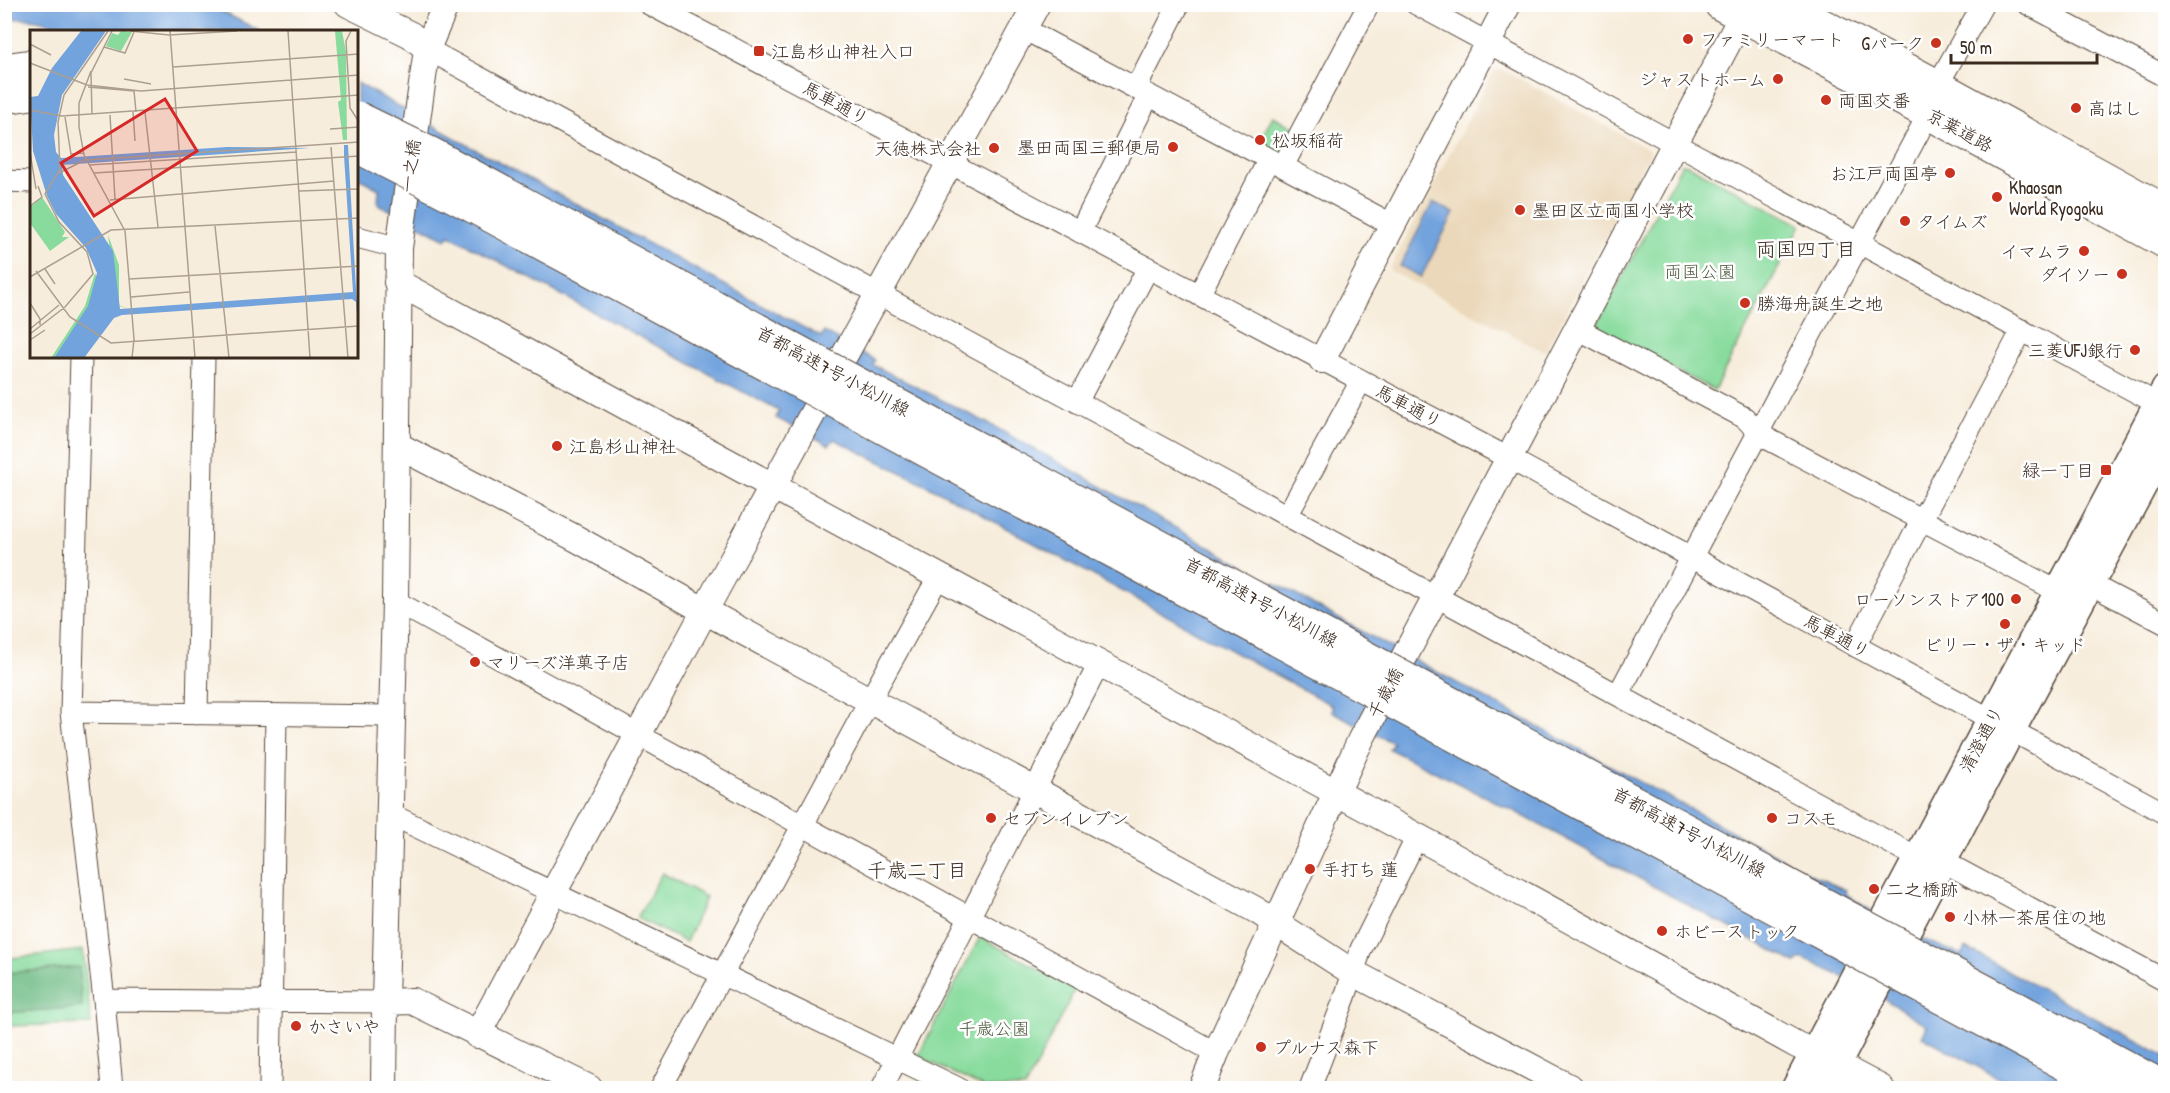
<svg xmlns="http://www.w3.org/2000/svg" width="2170" height="1093" viewBox="0 0 2170 1093" font-family="'Patrick Hand','Klee One',sans-serif">
<rect width="100%" height="100%" fill="#fff"/>
<filter id="ink" filterUnits="userSpaceOnUse"><feTurbulence type="fractalNoise" baseFrequency=".0167" numOctaves="2"/><feDisplacementMap in="SourceGraphic" scale="12" xChannelSelector="R" yChannelSelector="G"/><feConvolveMatrix kernelMatrix="1 2 1 2 8 2 1 2 1" color-interpolation-filters="sRGB"/></filter>
<filter id="wash" filterUnits="userSpaceOnUse"><feTurbulence type="fractalNoise" baseFrequency=".008" numOctaves="4" result="noise"/><feDisplacementMap in="SourceGraphic" scale="24" xChannelSelector="R" yChannelSelector="G"/><feGaussianBlur stdDeviation="1.35" result="paint"/><feColorMatrix in="noise" values="0 0 0 0 0 0 0 0 0 0 0 0 0 0 0 0 0 1.4 0 .05"/><feComposite in="paint" operator="in"/></filter>
<g filter="url(#wash)">
<rect width="100%" height="100%" fill="#f7eddc"/>
<path fill="#ebd8ba" d="M1502 69 1651 151 1545 352 1389 270 1493 71Z"/>
<path fill="#88db9d" stroke="#62825e" stroke-width="1.5" d="M1273 116 1297 129 1283 155 1259 142Z
M1682 164 1688 165 1801 225 1714 390 1594 330Z
M662 873 706 897 686 942 637 918Z
M980 937 1075 989 1025 1088H984L926 1060 919 1054Z
M83 950 91 1024 5 1026 4 959Z"/>
<path fill="#6ebb84" stroke="#547251" stroke-width="1.5" d="M79 967 82 1007 5 1013V973Z"/>
<path fill="#72a3dd" stroke="#56667e" stroke-width="1.5" d="M209 5 260 31 67 32C49 20 26 16 5 20V5Z
M357 83 471 147 821 337 824 332 875 360 873 365 991 425 1350 625 1816 877 1846 890 1845 893C1880 919 1921 940 1962 955L1966 948 2165 1056V1088H2016L1922 1036 1927 1026C1887 999 1845 976 1801 958L1796 963 1514 811 1389 749 1393 743 1331 711 1333 706 927 485 834 439 829 445 776 418 779 411 449 235 446 239 378 204 379 189 357 177Z
M1433 202 1454 213 1421 277 1400 266Z"/>
</g>
<g filter="url(#ink)">
<g fill="none" stroke-linecap="round" stroke-linejoin="round">
<defs>
<path id="minor" d="M649 4 1510 459 2166 814
M1416 4 2158 404
M2028 4 2166 77
M1024 29 1393 225
M427 49 1918 858 1944 862 2166 981
M1937 86 1983 4
M1136 88 1179 4
M1283 166 1369 4
M4 181 32 182
M1080 232 1149 95
M357 237 399 248
M1199 295 1269 159
M1578 329 1745 418 1759 433 1768 439 2059 592
M81 357 71 712 104 1000 112 1088
M1077 402 1148 268
M1287 516 1361 381
M2090 584 2166 624
M395 601 1216 1053
M1855 646 2022 330
M1618 695 1929 113
M71 712 391 716
M197 714 204 357
M390 814 958 1088
M104 1000 385 1002
M270 1088 276 715
M661 1088 870 700 939 576
M882 1088 1099 664
M1310 1088 1345 997 1361 949 1417 837"/>
<path id="tertiary" d="M348 4 411 35 427 49
M397 282 1455 857 1797 1045 1815 1053 1881 1088
M1322 360 1508 4
M397 445 577 539 705 611 1256 910 1352 972 1571 1088
M385 1002 412 1001 589 1088
M477 1035 717 588 1037 4
M384 1088 385 1002 395 601 399 248 427 49 446 4
M1202 1088 1216 1053 1361 739 1742 16"/>
<path id="secondary" d="M1796 1088 2166 389
M1824 1088 2011 730 2166 442"/>
<path id="trunk" d="M1721 4 1929 113 2166 242
M1781 4 1937 86 2166 212"/>
<path id="motorway" d="M4 70 32 66
M4 97 32 93"/>
</defs>
<use href="#minor" stroke="#57473a" stroke-width="23"/>
<use href="#tertiary" stroke="#57473a" stroke-width="28"/>
<use href="#secondary" stroke="#57473a" stroke-width="31"/>
<use href="#trunk" stroke="#57473a" stroke-width="35"/>
<use href="#motorway" stroke="#57473a" stroke-width="35"/>
<use href="#minor" stroke="#fff" stroke-width="21"/>
<use href="#tertiary" stroke="#fff" stroke-width="26"/>
<use href="#secondary" stroke="#fff" stroke-width="28"/>
<use href="#trunk" stroke="#fff" stroke-width="33"/>
<use href="#motorway" stroke="#fff" stroke-width="33"/>
<defs>
<path id="motorway-bridge" d="M357 118 429 153 2164 1088
M357 146 460 199 2110 1088"/>
</defs>
<use href="#motorway-bridge" stroke="#57473a" stroke-width="35" stroke-linecap="butt"/>
<use href="#motorway-bridge" stroke="#fff" stroke-width="33"/>
</g>
</g>
<g fill="#c8321e" stroke="#fff" stroke-width="2">
<circle cx="1688" cy="39" r="6"/>
<circle cx="1936" cy="43" r="6"/>
<rect x="753" y="45" width="12" height="12" rx="3"/>
<circle cx="1778" cy="79" r="6"/>
<circle cx="1826" cy="100" r="6"/>
<circle cx="2076" cy="108" r="6"/>
<circle cx="1260" cy="140" r="6"/>
<circle cx="1173" cy="147" r="6"/>
<circle cx="994" cy="148" r="6"/>
<circle cx="1950" cy="173" r="6"/>
<circle cx="1997" cy="197" r="6"/>
<circle cx="1520" cy="210" r="6"/>
<circle cx="1905" cy="221" r="6"/>
<circle cx="2084" cy="251" r="6"/>
<circle cx="2122" cy="274" r="6"/>
<circle cx="1745" cy="303" r="6"/>
<circle cx="2135" cy="350" r="6"/>
<circle cx="557" cy="446" r="6"/>
<rect x="2100" y="464" width="12" height="12" rx="3"/>
<circle cx="2016" cy="599" r="6"/>
<circle cx="2005" cy="624" r="6"/>
<circle cx="475" cy="662" r="6"/>
<circle cx="991" cy="818" r="6"/>
<circle cx="1772" cy="818" r="6"/>
<circle cx="1310" cy="869" r="6"/>
<circle cx="1874" cy="889" r="6"/>
<circle cx="1950" cy="917" r="6"/>
<circle cx="1662" cy="931" r="6"/>
<circle cx="296" cy="1026" r="6"/>
<circle cx="1261" cy="1047" r="6"/>
</g>
<g text-anchor="middle" dominant-baseline="central" stroke-width="5" stroke-linejoin="round" paint-order="stroke">
<g font-size="18" fill="#3b2a1e" stroke="#fff" text-anchor="start">
<text x="1700" y="39">ファミリーマート</text>
<text x="1924" y="43" text-anchor="end">Gパーク</text>
<text x="771" y="51">江島杉山神社入口</text>
<text x="1766" y="79" text-anchor="end">ジャストホーム</text>
<text x="1838" y="100">両国交番</text>
<text x="2088" y="108">高はし</text>
<text x="1272" y="140">松坂稲荷</text>
<text x="1161" y="147" text-anchor="end">墨田両国三郵便局</text>
<text x="982" y="148" text-anchor="end">天徳株式会社</text>
<text x="1938" y="173" text-anchor="end">お江戸両国亭</text>
<text x="2009" y="187">Khaosan<tspan x="2009" dy="21">World Ryogoku</tspan></text>
<text x="1532" y="210">墨田区立両国小学校</text>
<text x="1917" y="221">タイムズ</text>
<text x="2072" y="251" text-anchor="end">イマムラ</text>
<text x="2110" y="274" text-anchor="end">ダイソー</text>
<text x="1757" y="303">勝海舟誕生之地</text>
<text x="2123" y="350" text-anchor="end">三菱UFJ銀行</text>
<text x="569" y="446">江島杉山神社</text>
<text x="2094" y="470" text-anchor="end">緑一丁目</text>
<text x="2004" y="599" text-anchor="end">ローソンストア100</text>
<text x="2005" y="644" text-anchor="middle">ビリー・ザ・キッド</text>
<text x="487" y="662">マリーズ洋菓子店</text>
<text x="1003" y="818">セブンイレブン</text>
<text x="1784" y="818">コスモ</text>
<text x="1322" y="869">手打ち 蓮</text>
<text x="1886" y="889">二之橋跡</text>
<text x="1962" y="917">小林一茶居住の地</text>
<text x="1674" y="931">ホビーストック</text>
<text x="308" y="1026">かさいや</text>
<text x="1273" y="1047">プルナス森下</text>
</g>
<g font-size="18" fill="#3b2a1e" stroke="#fff">
<text transform="translate(836 103) rotate(28)">馬車通り</text>
<text transform="translate(1960 130) rotate(28)">京葉道路</text>
<text transform="translate(410 166) rotate(-82)">一之橋</text>
<text transform="translate(833 371) rotate(28)">首都高速7号小松川線</text>
<text transform="translate(1409 406) rotate(28)">馬車通り</text>
<text transform="translate(1261 602) rotate(28)">首都高速7号小松川線</text>
<text transform="translate(1837 636) rotate(28)">馬車通り</text>
<text transform="translate(1385 693) rotate(-62)">千歳橋</text>
<text transform="translate(1981 739) rotate(-62)">清澄通り</text>
<text transform="translate(1689 832) rotate(28)">首都高速7号小松川線</text>
</g>
<g font-size="18" fill="#525f44" stroke="#fff">
<text x="1700" y="271">両国公園</text>
<text x="994" y="1028">千歳公園</text>
</g>
<g font-size="20" fill="#3b2a1e" stroke="#fff">
<text x="1806" y="248">両国四丁目</text>
<text x="917" y="869">千歳二丁目</text>
</g>
</g>
<g transform="translate(30 30)">
<rect width="328" height="328" fill="#f7eddc"/>
<path d="M91 1 102 2 91 21 76 16 82 3 88 5ZM305 1H312L316 22 317 110H313L308 72 311 70ZM12 167 35 202 32 207H39L20 221 0 193V177ZM78 205 89 235V275L98 279 87 275ZM65 243 67 249 59 276 24 328H21L55 276Z" fill="#88db9d"/>
<path d="M51 1H76L32 65 24 105 26 122 31 128 197 117 280 118 32 135 33 145 83 221 90 279 323 262 314 126V115H318L328 295 326 272 322 269 92 285 84 288 54 328H24L58 276 67 243 56 218 26 184 17 166 3 121 0 67 8 66 22 38Z" fill="#72a3dd"/>
<path fill="none" stroke="#72a3dd" stroke-width="3" d="M14 80 19 61 60 1M16 82 20 62 40 30 51 34 43 26 61 1M14 84 12 112 21 147M16 86 14 111 23 143M14 96 15 124M26 150 37 176 62 205 77 239 73 273 59 297M24 154 36 176 62 209M26 154 36 174M58 295 69 279 77 251 64 213M36 328 56 299M38 328 56 301"/>
<path fill="none" stroke="#ac9f90" stroke-width="1.5" d="M100 1 139 5 207 1M140 1 165 328M258 1 280 328M321 1 316 11 320 78 329 92M0 14 21 25M74 17 95 23 104 2M0 33 57 55 111 61 329 45M143 37 329 24M61 41 49 73V97L54 125 95 201 104 309 102 328M94 49 121 54M58 57 104 61 106 82M0 80 32 86 329 65M103 82 105 111M115 82 128 197M62 84 61 43 82 1M80 85 85 169M35 87 41 124 53 123M300 99 329 97M301 117 318 328M0 122 6 159M59 135 266 122M29 143 55 130 329 112M64 143 329 126M269 161 329 159M80 170 304 151M0 176 12 167 8 156M185 196 199 328M15 239 25 254M6 241 40 287 81 313 329 296M0 247 81 200 329 188M99 249 329 236M101 267 159 262M0 273 10 289V295M0 299 29 275M0 304 35 277 63 244 57 222 29 192 15 164 30 139 28 92 34 65 78 1M0 310 15 300"/>
<path fill="#d62828" fill-opacity="0.15" stroke="#d62828" stroke-width="3" d="M135 69 167 121 64 186 31 133Z"/>
<rect width="328" height="328" fill="none" stroke="#3b2a1e" stroke-width="3"/>
</g>
<rect width="2170" height="1093" fill="none" stroke="#fff" stroke-width="24"/>
<path d="M1951 54v9h146v-9" fill="none" stroke="#3b2a1e" stroke-width="3"/>
<text x="1960" y="54" font-size="18" fill="#3b2a1e" stroke="#ffffff" stroke-width="4.5" paint-order="stroke">50 m</text>
</svg>
